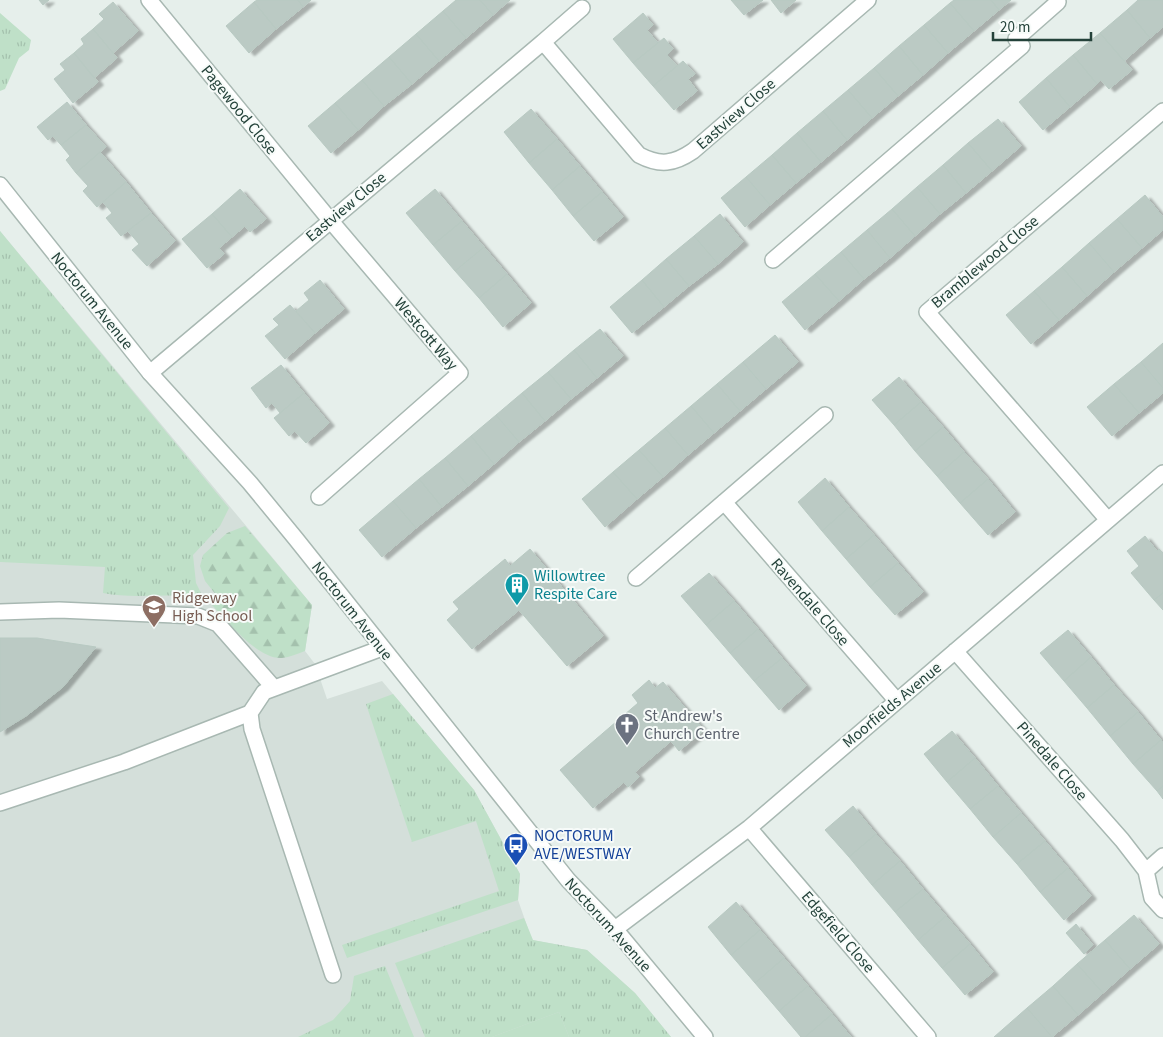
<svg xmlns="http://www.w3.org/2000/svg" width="1163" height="1037" viewBox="0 0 1163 1037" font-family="'Source Sans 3',sans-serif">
<defs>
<pattern id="grass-tufts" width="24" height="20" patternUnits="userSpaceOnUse" patternTransform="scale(1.25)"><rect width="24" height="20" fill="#bfe0c8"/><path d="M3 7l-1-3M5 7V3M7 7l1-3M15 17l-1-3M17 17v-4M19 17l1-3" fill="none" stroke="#a4c1ad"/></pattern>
<pattern id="forest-firs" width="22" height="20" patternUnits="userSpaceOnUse" patternTransform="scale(1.25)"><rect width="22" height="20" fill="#bfe0c8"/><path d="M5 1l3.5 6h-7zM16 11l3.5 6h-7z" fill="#a4c1ad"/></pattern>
<filter id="shadow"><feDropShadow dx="5.5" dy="3" stdDeviation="1" flood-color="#0004"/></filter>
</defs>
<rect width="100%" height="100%" fill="#e6efeb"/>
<path fill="#d4dfda" d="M0 231 312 605 305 651 315 664 327 699 382 681 474 790 520 874 518 900 532 940 587 950 635 993 671 1037H0Z"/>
<path fill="url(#grass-tufts)" d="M0 13 31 40 29 50 19 58 5 89 0 91Z
M0 231 229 508 220 526 193 555 196 583 204 599C171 591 137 600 103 593L105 567 0 562Z
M393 694 474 790 520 874 518 900 347 958 342 945 499 891 476 821 412 842 366 704Z
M524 918 533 940 587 950 635 993 671 1037H569L559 1012 492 1037H425L395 963Z
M385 966 414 1037H298L333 1020 350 1001 354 976Z"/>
<path fill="url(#forest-firs)" d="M245 526 312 605 305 651C297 654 290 657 282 658 257 660 226 619 209 602L217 596 205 581 200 566 203 555 227 533Z"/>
<path fill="#bfe0c8" d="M559 1012 569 1037H492Z"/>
<path fill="#bbcac4" stroke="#b8c9c2" filter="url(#shadow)" d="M39 0H49L43 5Z
M257 0H298L303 7 276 29 254 2Z
M298 0H311L303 7Z
M456 0H480L493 15 466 38 443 11Z
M480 0H510L493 15Z
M731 0H763L744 15Z
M771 0H796L781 13Z
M954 0H991L999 10 974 31 950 3Z
M991 0H1011L999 10Z
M1138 0H1163V27L1150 38 1127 10Z
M113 2 138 31 113 53 93 29 104 19 99 14Z
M254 2 276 29 249 53 226 26Z
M950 3 974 31 948 53 924 25Z
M1127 10 1150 38 1124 61 1100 33Z
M443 11 466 38 439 61 416 34Z
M643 13 653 25 647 30 658 43 633 63 613 39Z
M924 25 948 53 923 75 899 46Z
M93 29 117 58 94 78 74 53 84 44 81 39Z
M1100 33 1132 70 1109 89 1101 80 1097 84 1073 55Z
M416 34 439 61 412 84 389 57Z
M664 38 673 49 667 55 677 66 653 86 633 63Z
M899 46 923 75 898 96 874 68Z
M74 53 98 82 73 103 54 79 65 70 60 64Z
M1073 55 1097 84 1070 107 1046 78Z
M389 57 412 84 384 106 362 80Z
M683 61 695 74 688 79 697 91 674 110 653 86Z
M874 68 898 96 872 118 848 90Z
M1046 78 1070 107 1043 130 1019 102Z
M362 80 384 106 358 130 335 103Z
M848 90 872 118 847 140 823 111Z
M67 102 86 125 61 145 53 136 48 140 37 127Z
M335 103 358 130 331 153 308 126Z
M531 109 557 139 529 163 504 132Z
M823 111 847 140 821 162 797 133Z
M998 119 1021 146 992 171 968 143Z
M86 125 106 147 76 173 66 160 70 156 61 145Z
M797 133 821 162 796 183 772 155Z
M557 139 580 166 552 190 529 163Z
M968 143 992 171 966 193 943 165Z
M100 152 126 182 97 207 83 191 88 186 76 173Z
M772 155 796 183 770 205 746 177Z
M943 165 966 193 940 214 917 187Z
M580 166 602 192 573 216 552 190Z
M746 177 770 205 745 227 721 198Z
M126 182 151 213 121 236 106 218 112 213 103 202Z
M917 187 940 214 915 236 892 209Z
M240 189 266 219 250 232 245 226 232 237 212 214Z
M435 189 462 221 433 245 406 213Z
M602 192 623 217 594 241 573 216Z
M1145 195 1163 217V230L1142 248 1117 219Z
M892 209 915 236 890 258 867 230Z
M151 213 175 241 147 266 132 250 139 244 128 231Z
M212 214 232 237 219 248 224 254 207 268 182 239Z
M720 214 743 242 718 264 694 236Z
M1117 219 1142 248 1114 272 1089 243Z
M462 221 484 247 455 271 433 245Z
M867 230 890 258 864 279 841 252Z
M694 236 718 264 689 286 666 259Z
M1089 243 1114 272 1087 296 1062 267Z
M484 247 507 274 479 298 455 271Z
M841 252 864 279 839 301 815 274Z
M666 259 689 286 664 307 642 280Z
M1062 267 1087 296 1059 320 1034 291Z
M507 274 531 303 503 327 479 298Z
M815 274 839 301 805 330 782 302Z
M320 280 344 309 315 333 296 311 309 300 304 293Z
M642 280 664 307 632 333 610 307Z
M1034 291 1059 320 1031 344 1006 315Z
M290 305 315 333 285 359 265 336 279 325 273 319Z
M600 329 623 356 597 378 574 350Z
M775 335 798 362 766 389 743 362Z
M1163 343V388L1141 362Z
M574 350 597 378 571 399 548 372Z
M743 362 766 389 740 411 717 384Z
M1141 362 1163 388V393L1139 413 1114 384Z
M281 365 304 393 280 413 272 403 266 408 251 388Z
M548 372 571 399 545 421 522 393Z
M899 377 921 402 894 425 872 400Z
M717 384 740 411 714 433 691 406Z
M1114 384 1139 413 1112 436 1087 407Z
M304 393 329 423 306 443 295 431 289 436 274 418Z
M522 393 545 421 519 442 496 415Z
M921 402 943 427 915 451 894 425Z
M691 406 714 433 688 455 665 428Z
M496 415 519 442 494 464 471 436Z
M943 427 964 452 937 476 915 451Z
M665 428 688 455 663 477 639 450Z
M471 436 494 464 468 486 445 458Z
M639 450 663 477 637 499 613 472Z
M964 452 988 479 960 503 937 476Z
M445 458 468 486 442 507 419 479Z
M613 472 637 499 605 527 582 499Z
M825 478 849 507 822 531 798 502Z
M419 479 442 507 416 528 393 501Z
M988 479 1015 512 988 535 960 503Z
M393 501 416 528 382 557 359 530Z
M849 507 874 535 846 559 822 531Z
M874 535 898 563 870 587 846 559Z
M1145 536 1157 551 1159 549 1163 553V593L1154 600 1131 573 1139 566 1127 551Z
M530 549 603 636 567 666 519 610 472 649 447 620 459 609 453 602 505 559 510 566Z
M898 563 923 592 895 615 870 587Z
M709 573 734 601 706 625 681 596Z
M1163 593V610L1154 600Z
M734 601 758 629 730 653 706 625Z
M758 629 782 658 754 681 730 653Z
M1068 630 1091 657 1064 681 1040 653Z
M0 638H37L96 647 63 687 26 716 0 732Z
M1091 657 1114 685 1087 708 1064 681Z
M782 658 806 686 779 710 754 681Z
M649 680 655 688 663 682 704 730 679 751 671 741 635 772 639 777 628 787 624 782 593 808 560 770 638 703 632 695Z
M1114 685 1138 712 1110 736 1087 708Z
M1138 712 1161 740 1133 764 1110 736Z
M952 731 975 758 947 782 924 754Z
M1161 740 1163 742V786L1157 791 1133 764Z
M975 758 998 786 970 809 947 782Z
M998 786 1021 813 993 837 970 809Z
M1163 786V799L1157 791Z
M853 806 876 834 849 857 825 830Z
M1021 813 1045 841 1017 864 993 837Z
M876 834 900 861 872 885 849 857Z
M1045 841 1068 868 1040 892 1017 864Z
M900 861 923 889 895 912 872 885Z
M1068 868 1091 896 1064 920 1040 892Z
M923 889 946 916 918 940 895 912Z
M736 902 760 930 731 955 708 927Z
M1134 915 1159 944 1130 969 1105 940Z
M946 916 970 944 942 968 918 940Z
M1076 924 1093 945 1084 954 1066 933Z
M760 930 784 958 755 983 731 955Z
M1105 940 1130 969 1103 993 1077 964Z
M970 944 993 972 965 995 942 968Z
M784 958 808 986 779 1011 755 983Z
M1077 964 1103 993 1078 1015 1053 986Z
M808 986 832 1014 805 1037H801L779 1011Z
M1053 986 1078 1015 1052 1037 1027 1008Z
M1027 1008 1052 1037H994Z
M832 1014 851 1037H805Z"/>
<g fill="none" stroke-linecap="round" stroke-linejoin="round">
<defs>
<path id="service" d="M773 260 1022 46 1016 39 1058 2
M0 612 59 610 198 616 218 624 274 688
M0 803 124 762 250 713
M333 975 252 729 250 713 264 692 382 648"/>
<path id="minor" d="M149 0 330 220 460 373 319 497
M543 42 582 8
M150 373 543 42 639 155C660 166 674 164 693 151L868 0
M724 502 897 701
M1108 520 927 312 1163 111
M636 578 825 415
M955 651 1122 840 1146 871 1152 898 1163 910
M749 828 928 1037
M1146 871 1163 856
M615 929 749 828 1163 473"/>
<path id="tertiary" d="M0 185 150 373 250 483 296 539 568 880 615 929 705 1037"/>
</defs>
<use href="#service" stroke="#a8b8b2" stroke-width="18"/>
<use href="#minor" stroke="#a8b8b2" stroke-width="18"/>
<use href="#tertiary" stroke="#a8b8b2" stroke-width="18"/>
<use href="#service" stroke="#fff" stroke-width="15"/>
<use href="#minor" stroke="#fff" stroke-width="15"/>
<use href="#tertiary" stroke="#fff" stroke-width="15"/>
</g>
<defs>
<symbol id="building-pin" viewBox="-11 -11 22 30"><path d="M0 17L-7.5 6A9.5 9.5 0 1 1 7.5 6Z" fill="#0f9aa8" stroke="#f7fbf9"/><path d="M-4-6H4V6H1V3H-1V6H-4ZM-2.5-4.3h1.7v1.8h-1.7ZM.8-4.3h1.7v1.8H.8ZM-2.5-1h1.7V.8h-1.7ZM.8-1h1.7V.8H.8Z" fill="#fff"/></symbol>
<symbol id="school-pin" viewBox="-11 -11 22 30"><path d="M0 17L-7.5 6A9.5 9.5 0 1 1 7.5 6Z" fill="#8d6e63" stroke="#f7fbf9"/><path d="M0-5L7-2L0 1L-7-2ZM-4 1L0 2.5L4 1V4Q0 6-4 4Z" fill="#fff"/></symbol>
<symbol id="church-pin" viewBox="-11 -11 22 30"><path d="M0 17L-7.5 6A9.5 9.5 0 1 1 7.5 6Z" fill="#6b7280" stroke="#f7fbf9"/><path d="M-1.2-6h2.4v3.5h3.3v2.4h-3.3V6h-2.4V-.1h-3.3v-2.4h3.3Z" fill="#fff"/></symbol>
<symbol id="bus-pin" viewBox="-11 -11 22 30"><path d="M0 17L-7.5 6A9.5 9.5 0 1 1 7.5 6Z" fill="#1a4fb4" stroke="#f7fbf9"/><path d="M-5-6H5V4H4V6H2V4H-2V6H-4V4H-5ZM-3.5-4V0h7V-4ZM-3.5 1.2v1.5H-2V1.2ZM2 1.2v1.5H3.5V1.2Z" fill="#fff"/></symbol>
</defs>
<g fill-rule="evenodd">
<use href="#building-pin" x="503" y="571" width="28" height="38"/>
<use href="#school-pin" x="140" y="593" width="28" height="38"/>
<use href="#church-pin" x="613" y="711" width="28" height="38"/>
<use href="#bus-pin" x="502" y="831" width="28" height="38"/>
</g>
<g text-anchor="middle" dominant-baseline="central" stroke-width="4" stroke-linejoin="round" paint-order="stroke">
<g font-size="16" fill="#24423a" stroke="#f7fbf9">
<text transform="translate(239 110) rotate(51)">Pagewood Close</text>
<text transform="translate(736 114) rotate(-41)">Eastview Close</text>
<text transform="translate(346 207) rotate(-40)">Eastview Close</text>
<text transform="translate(985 262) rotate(-40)">Bramblewood Close</text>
<text transform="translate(92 301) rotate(51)">Noctorum Avenue</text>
<text transform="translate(426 334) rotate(50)">Westcott Way</text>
<text transform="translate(810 602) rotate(49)">Ravendale Close</text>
<text transform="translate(352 611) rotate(52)">Noctorum Avenue</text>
<text transform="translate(892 705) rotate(-40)">Moorfields Avenue</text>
<text transform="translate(1052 761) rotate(49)">Pinedale Close</text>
<text transform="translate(608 925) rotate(48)">Noctorum Avenue</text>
<text transform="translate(838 932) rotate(49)">Edgefield Close</text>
</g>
<g font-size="16" fill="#0d838f" stroke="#f7fbf9" text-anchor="start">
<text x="534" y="576">Willowtree<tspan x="534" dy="18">Respite Care</tspan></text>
</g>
<g font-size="16" fill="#785e54" stroke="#f7fbf9" text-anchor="start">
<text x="172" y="598">Ridgeway<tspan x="172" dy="18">High School</tspan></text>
</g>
<g font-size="16" fill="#5b616d" stroke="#f7fbf9" text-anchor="start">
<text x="644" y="716">St Andrew's<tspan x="644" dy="18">Church Centre</tspan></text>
</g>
<g font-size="16" fill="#164399" stroke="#f7fbf9" text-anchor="start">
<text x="534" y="836">NOCTORUM<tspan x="534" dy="18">AVE/WESTWAY</tspan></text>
</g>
</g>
<path d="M993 32v8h98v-8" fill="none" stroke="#24423a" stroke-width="2.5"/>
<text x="1000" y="32" font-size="15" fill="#24423a" stroke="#f7fbf9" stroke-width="4" paint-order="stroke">20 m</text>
</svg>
